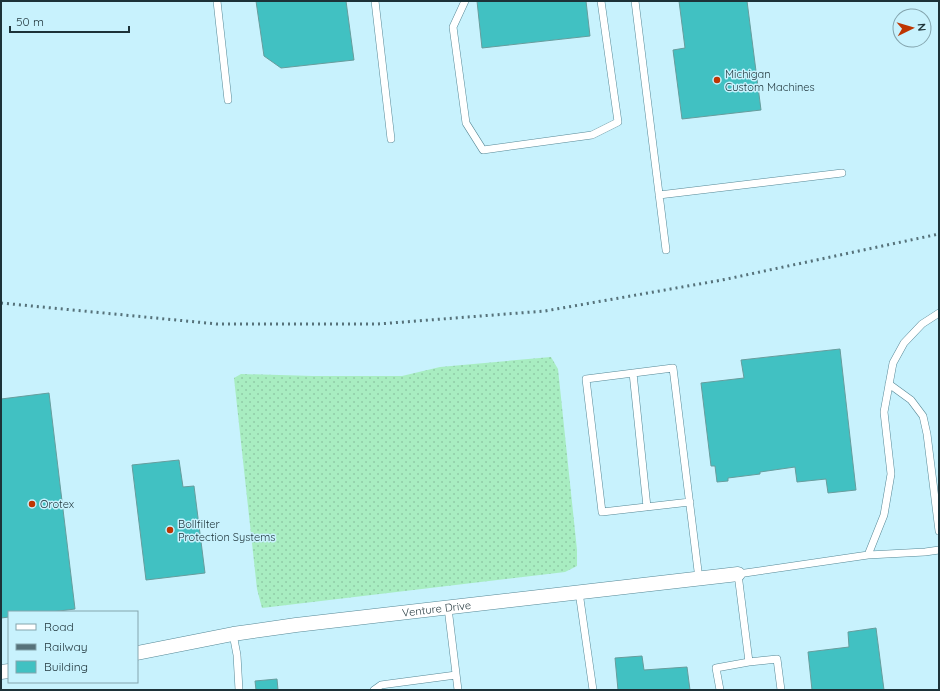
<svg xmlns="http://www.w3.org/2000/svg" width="940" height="691" viewBox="0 0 940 691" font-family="Quicksand,sans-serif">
<defs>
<pattern id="grass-dots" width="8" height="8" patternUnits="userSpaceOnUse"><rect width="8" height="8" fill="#a8edc1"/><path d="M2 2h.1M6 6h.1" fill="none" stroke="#90cca7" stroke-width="1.8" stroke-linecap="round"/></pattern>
</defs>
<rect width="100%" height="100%" fill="#c8f2fd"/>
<path fill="url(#grass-dots)" d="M551 357 558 369 577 550V566L565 572 262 608 257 589 234 378 241 374 313 376H402L440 367Z"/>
<path fill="#41c1c2" stroke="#679d9d" d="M256 1H346L354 60 281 68 264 56Z
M477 1H586L590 36 482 48Z
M679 1H747L761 110 682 119 673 50 685 48Z
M840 349 856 490 828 493 826 479 797 482 795 467 760 472V474L728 478V481L717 482 715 466H711L701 383 744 378 741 360Z
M49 393 75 609 51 612H9V617L1 618V399Z
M179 460 183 487 194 486 205 573 146 580 132 465Z
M876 628 884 690H812L808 652 849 647 848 632Z
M642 656 644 670 687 667 690 690H618L615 658Z
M277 679 278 690H256L255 681Z"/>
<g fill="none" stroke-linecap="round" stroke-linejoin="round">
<defs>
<path id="lane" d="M217 1 228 100
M375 1 391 139
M465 1 453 27 466 123 483 150 592 135 618 122 601 1
M635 1 666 250
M659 195 842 173
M633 373 647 507
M889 384 911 400 923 416 927 434 939 531
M690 502 602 512 586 379 673 368 699 579
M868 555 925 552 939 550
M579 592 593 690
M448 608 458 690
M233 634 237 655 239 690
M374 690 381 685 388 684 456 675
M720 690 716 668 749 662
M781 690 777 659 749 662 738 574 868 555 884 515 891 474 884 412 893 363 904 343 922 324 939 313"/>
<g id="street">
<path id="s1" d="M137 653 233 634 296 625 738 574"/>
<path d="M1 672 9 671"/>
</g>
</defs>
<use href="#lane" stroke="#568896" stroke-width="8"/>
<use href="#street" stroke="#568896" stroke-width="15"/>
<use href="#lane" stroke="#fff" stroke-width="7"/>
<use href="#street" stroke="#fff" stroke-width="14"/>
<path stroke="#56727a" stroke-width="3" stroke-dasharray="2 4" stroke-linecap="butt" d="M1 303 217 324H378L545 311 722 280 939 234"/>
</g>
<g fill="#be3603" stroke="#c8f2fd" stroke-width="1.5">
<circle cx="717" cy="80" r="4"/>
<circle cx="32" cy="504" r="4"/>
<circle cx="170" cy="530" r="4"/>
</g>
<g text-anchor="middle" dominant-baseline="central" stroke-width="3" stroke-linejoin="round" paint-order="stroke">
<g font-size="11" fill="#1d3238" stroke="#c8f2fd" text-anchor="start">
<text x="725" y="74">Michigan<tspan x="725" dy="13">Custom Machines</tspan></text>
<text x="40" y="504">Orotex</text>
<text x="178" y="524">Bollfilter<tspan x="178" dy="13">Protection Systems</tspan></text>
</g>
<g font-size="11" fill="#1d3238" stroke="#c8f2fd">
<text stroke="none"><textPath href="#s1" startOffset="303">Venture Drive</textPath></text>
</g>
</g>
<rect width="940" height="691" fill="none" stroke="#1d3238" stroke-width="4"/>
<rect x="8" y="611" width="130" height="72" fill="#c8f2fd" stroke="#84a5ae"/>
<rect x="16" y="624" width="20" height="6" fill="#ffffff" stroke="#84a5ae"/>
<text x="44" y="631" font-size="12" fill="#1d3238">Road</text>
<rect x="16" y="644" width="20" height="6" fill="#56727a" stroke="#84a5ae"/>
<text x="44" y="651" font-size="12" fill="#1d3238">Railway</text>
<rect x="16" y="661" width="20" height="12" fill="#41c1c2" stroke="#84a5ae"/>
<text x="44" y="671" font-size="12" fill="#1d3238">Building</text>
<g transform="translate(912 28) rotate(85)"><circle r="19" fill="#c8f2fd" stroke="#84a5ae"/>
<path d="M0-3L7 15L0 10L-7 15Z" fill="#be3603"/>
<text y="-6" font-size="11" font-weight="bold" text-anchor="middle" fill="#1d3238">N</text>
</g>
<path d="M10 26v6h119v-6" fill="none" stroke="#1d3238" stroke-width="2"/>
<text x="16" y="26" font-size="12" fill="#1d3238" stroke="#c8f2fd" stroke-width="3" paint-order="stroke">50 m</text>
</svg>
